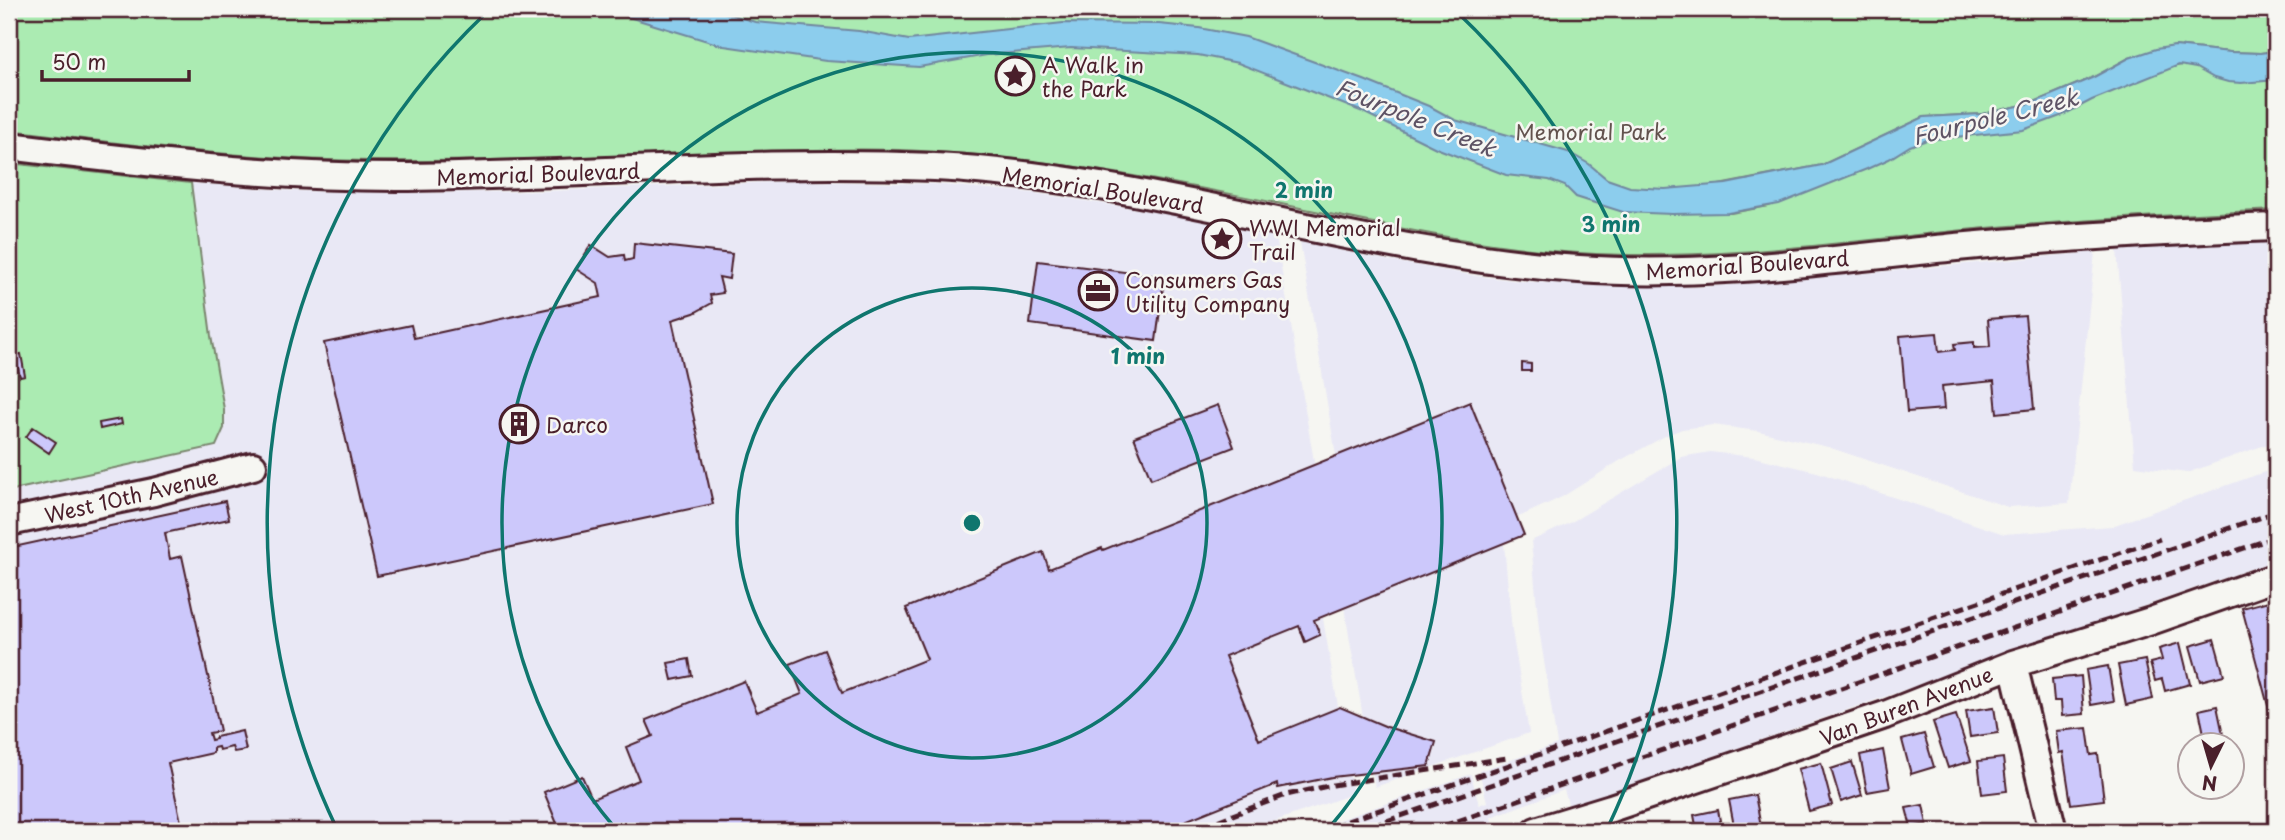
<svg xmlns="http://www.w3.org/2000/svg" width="2285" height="840" viewBox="0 0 2285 840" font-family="'Playpen Sans',sans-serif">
<rect width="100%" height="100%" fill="#f6f6f2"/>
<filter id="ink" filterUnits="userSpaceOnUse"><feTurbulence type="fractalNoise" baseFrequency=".0143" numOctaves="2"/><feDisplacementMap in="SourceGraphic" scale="14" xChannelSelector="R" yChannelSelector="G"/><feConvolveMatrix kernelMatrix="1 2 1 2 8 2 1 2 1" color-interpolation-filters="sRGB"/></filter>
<g filter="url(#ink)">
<path fill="#e9e8f5" d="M800 181 933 184 1034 193 1169 214 1276 237 1331 562 1314 566 1353 794 1246 831H9V470L14 490 212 348 191 183 294 191 416 193 547 191Z
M1300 242 1391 261 1477 276 1520 281 1618 287H1701L1760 283 2095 252 2069 503 2008 507 1828 447 1758 431 1713 425 1682 429 1667 435 1621 460 1562 497 1521 516 1502 522 1512 631 1529 733 1375 787 1340 583 1357 580Z
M2276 242V441L2187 473 2135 466 2117 250Z
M1710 452 1754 457 1817 472 2004 534 2112 526 2276 468V560L1569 807 1564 790 1491 817 1494 831H1307L1471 774 1479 805 1487 802 1479 771 1557 744 1539 629 1531 541 1570 523 1681 457Z"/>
<path fill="#abebb2" stroke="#7a856e" stroke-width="2" d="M9 9H2276V51L2260 53 2230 52 2175 46 2129 58 2094 77 2032 103 1982 114 1924 117 1822 165 1718 185V213H1731L1769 206 1823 184 1867 160 1957 128 2135 73 2188 64 2276 68V210C2166 215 2055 221 1945 232 1823 245 1702 261 1579 253 1480 247 1383 225 1286 205 1159 179 1031 155 901 150 843 148 786 151 729 152 610 156 492 162 374 161 251 160 130 145 9 130Z
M9 163 191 183 211 336 224 409V428L216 446 13 490 9 470Z"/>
<path fill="#8ccded" stroke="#72879f" stroke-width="2" d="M602 9H714L755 22 859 31 909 40 1063 23 1159 24 1199 28 1246 37 1364 80 1431 107 1455 120 1568 152 1589 164 1607 179 1630 187 1665 189 1726 184 1822 165 1924 117 1982 114 2032 103 2094 77 2129 58 2156 49 2175 46 2230 52 2260 53 2276 51V80L2241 83 2228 82 2214 78 2196 68 2179 65 2092 100 2063 115 2023 130 1927 140 1910 146 1889 159 1867 169 1779 204 1728 213 1672 214 1623 212 1576 197 1565 186 1549 180 1506 175 1436 148 1363 112 1238 63 1198 55 1071 48 987 55 919 67 826 61 724 46Z"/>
<path fill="#ccc8fb" stroke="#4a1f2b" stroke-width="2" d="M634 243 732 254 729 279 719 277 723 293 710 295 712 303 694 313 672 320 713 504 377 576 324 343 411 325 414 338 601 297 598 283 576 269 591 245 610 257 624 255 625 261 633 259Z
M1038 261 1164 277 1161 304 1167 305 1166 311 1160 310 1156 341 1030 324Z
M2025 316 2034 409 1997 413 1994 381 1942 386 1944 409 1907 412 1900 336 1937 333 1939 352 1955 350 1954 344 1974 342V348L1990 347 1988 319Z
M21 354 25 376 20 377 15 355Z
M1522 363 1531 364V371H1522Z
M1470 402 1524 535 1314 620 1320 635 1305 642 1299 626 1225 656 1259 740 1340 707 1387 727 1436 742 1429 766 1332 777 1278 788 1277 784 1160 831H560L544 792 582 776 592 799 639 780 626 747 653 736 646 720 744 681 757 712 802 694 790 664 825 650 842 693 927 659 906 608 1043 552 1049 569 1102 548 1103 550Z
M1218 405 1234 447 1151 479 1134 437Z
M121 419 122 424 100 429 99 423Z
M33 427 56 442 49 453 26 437Z
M225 501 229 519 165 533 170 559 182 556 220 731 209 733 211 740 216 739V737L242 731 246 750 234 752 232 747 219 750 218 747 213 748V753L168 763 183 831H9V548Z
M2276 599V736L2242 608Z
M2214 639 2224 675 2200 681 2190 646Z
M2180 643 2190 684 2165 691 2162 679 2155 681 2150 663 2162 660 2159 649Z
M689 659 692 676 672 680 668 663Z
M2145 660 2153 699 2126 705 2118 665Z
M2108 666 2114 701 2091 705 2086 670Z
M2081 676 2084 714 2062 716 2061 701H2054L2052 679Z
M2217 706 2224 739 2206 743 2199 710Z
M1994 707 1998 733 1970 737 1966 711Z
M1956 715 1971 761 1948 768 1933 722Z
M2087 728 2091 755 2098 754 2104 800 2071 804 2063 752 2059 753 2056 731Z
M1924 734 1934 767 1911 774 1902 740Z
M1883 750 1890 788 1867 792 1860 755Z
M2003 758 2007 791 1982 794 1978 761Z
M1852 762 1862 795 1841 802 1831 769Z
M1821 763 1832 805 1809 811 1798 769Z
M1755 795 1762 831H1735L1729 800Z
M1923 805 1927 824 1911 827 1906 808Z
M1718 810 1722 831H1697L1694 815Z
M2243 826 2244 831H2226V829Z"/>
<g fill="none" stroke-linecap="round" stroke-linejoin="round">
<defs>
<path id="minor" d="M9 146C138 162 267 177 397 177 576 176 756 159 935 167 1154 178 1362 255 1579 269 1706 278 1831 260 1956 247 2063 237 2169 231 2276 227
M9 522 154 492 253 466
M2013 664 2053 831
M1536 831 1611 808 1885 715 2013 664 2151 621 2276 577"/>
</defs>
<use href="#minor" stroke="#4a1f2b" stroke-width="32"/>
<use href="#minor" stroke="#f6f6f2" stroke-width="26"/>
<path stroke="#4a1f2b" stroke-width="5" stroke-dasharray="10 5" stroke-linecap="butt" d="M1190 831 1286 795 1333 785 1507 758
M1319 831 2160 539
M1358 831 2276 512
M1429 831 2276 537"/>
</g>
</g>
<g fill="none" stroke="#0f766e" stroke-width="3.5">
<circle cx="972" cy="523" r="235"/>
<path d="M615 828A470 470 0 1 1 1329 828"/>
<path d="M336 827A705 705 0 0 1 487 12M1457 12A705 705 0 0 1 1608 827"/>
</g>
<defs>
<symbol id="sight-ring" viewBox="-11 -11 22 22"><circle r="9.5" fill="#f6f6f2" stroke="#4a1f2b" stroke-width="1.5"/><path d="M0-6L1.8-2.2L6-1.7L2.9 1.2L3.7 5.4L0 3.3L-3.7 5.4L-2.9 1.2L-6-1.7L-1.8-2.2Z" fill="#4a1f2b"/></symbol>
<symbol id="office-ring" viewBox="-11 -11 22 22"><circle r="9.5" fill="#f6f6f2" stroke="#4a1f2b" stroke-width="1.5"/><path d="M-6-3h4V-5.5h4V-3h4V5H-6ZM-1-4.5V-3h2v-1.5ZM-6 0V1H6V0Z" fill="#4a1f2b"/></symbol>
<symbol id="building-ring" viewBox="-11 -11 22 22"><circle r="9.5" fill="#f6f6f2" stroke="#4a1f2b" stroke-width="1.5"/><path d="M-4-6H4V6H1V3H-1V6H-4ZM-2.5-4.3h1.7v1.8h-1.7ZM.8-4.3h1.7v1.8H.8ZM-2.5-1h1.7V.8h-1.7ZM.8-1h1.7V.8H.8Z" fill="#4a1f2b"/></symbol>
</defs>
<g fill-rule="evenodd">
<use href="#sight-ring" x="993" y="54" width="44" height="44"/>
<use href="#sight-ring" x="1200" y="217" width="44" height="44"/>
<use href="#office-ring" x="1076" y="269" width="44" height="44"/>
<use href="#building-ring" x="497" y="402" width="44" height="44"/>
</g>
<g text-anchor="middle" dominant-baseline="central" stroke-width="5" stroke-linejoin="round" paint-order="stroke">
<g font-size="21" fill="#4a1f2b" stroke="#f6f6f2" text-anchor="start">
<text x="1042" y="64">A Walk in<tspan x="1042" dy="24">the Park</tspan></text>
<text x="1249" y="227">WWI Memorial<tspan x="1249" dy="24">Trail</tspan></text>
<text x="1125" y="279">Consumers Gas<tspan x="1125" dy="24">Utility Company</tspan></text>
<text x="546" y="424">Darco</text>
</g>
<g font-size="21" fill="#62524d" stroke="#f6f6f2">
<text x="1591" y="131">Memorial Park</text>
</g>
<g font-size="21" fill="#4a1f2b" stroke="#f6f6f2">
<text transform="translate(538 173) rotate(-2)">Memorial Boulevard</text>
<text transform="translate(1103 189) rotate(9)">Memorial Boulevard</text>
<text transform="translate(1747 264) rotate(-4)">Memorial Boulevard</text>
<text transform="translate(131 495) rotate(-13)">West 10th Avenue</text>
<text transform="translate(1906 705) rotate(-21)">Van Buren Avenue</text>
</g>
<g font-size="23" font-style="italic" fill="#5e5365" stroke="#f6f6f2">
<text transform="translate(1995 116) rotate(-14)">Fourpole Creek</text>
<text transform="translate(1416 117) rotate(22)">Fourpole Creek</text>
</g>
</g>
<circle cx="972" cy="523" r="10" fill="#0f766e" stroke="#f6f6f2" stroke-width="3.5"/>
<g font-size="21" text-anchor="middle" font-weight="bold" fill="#0f766e" stroke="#f6f6f2" stroke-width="5" stroke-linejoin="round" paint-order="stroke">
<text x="1304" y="198">2 min</text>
<text x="1611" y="232">3 min</text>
<text x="1138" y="364">1 min</text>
</g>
<rect width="2285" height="840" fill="none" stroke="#f6f6f2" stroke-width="35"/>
<rect x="18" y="18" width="2250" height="805" fill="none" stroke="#4a1f2b" stroke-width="2.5" filter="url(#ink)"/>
<g transform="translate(2211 766) rotate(185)"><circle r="33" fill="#f6f6f2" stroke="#b1a0a2" stroke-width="2"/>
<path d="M0-5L12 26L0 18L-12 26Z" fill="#4a1f2b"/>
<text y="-10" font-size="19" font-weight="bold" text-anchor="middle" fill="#4a1f2b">N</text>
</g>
<path d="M42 70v10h147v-10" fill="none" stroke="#4a1f2b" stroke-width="3.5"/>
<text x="52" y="70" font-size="21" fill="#4a1f2b" stroke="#f6f6f2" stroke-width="5" paint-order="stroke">50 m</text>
</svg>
